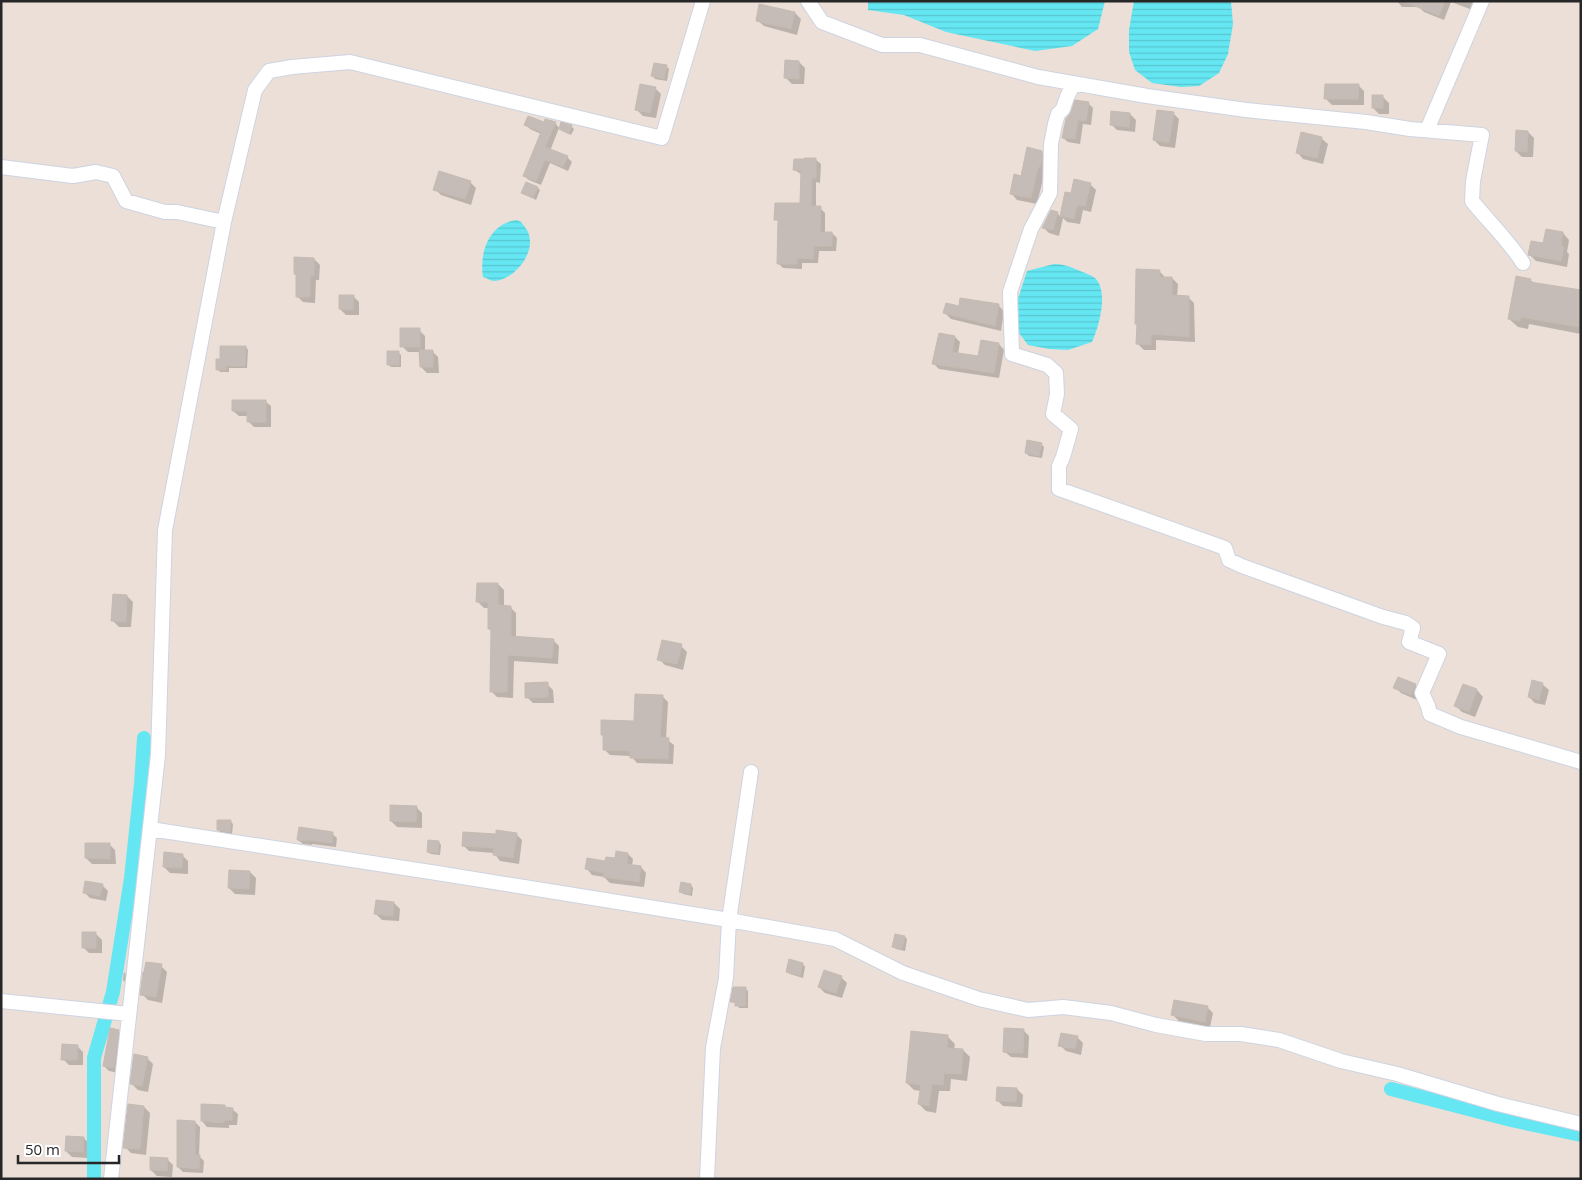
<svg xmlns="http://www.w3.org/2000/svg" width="1582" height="1180" viewBox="0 0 1582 1180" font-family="'Open Sans',sans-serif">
<defs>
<pattern id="water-rules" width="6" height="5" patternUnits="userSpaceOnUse" patternTransform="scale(1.25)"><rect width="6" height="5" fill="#64e7f3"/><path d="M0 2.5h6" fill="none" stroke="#57c6d0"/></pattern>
</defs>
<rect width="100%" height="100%" fill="#ebdfd7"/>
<path fill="url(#water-rules)" d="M868 1H1105L1098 29 1072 46 1035 51 946 32 904 15 868 10Z
M1134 1H1231L1233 24 1228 54 1219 73 1199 86 1181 87 1152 83 1135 70 1129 52V30Z
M517 220 521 222C524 226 528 230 529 235 535 254 514 280 494 281 491 281 487 278 483 277 479 253 489 223 517 220Z
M1054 264C1064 264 1071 267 1080 271 1085 273 1091 275 1095 278 1109 292 1099 326 1092 342L1068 350 1049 349 1028 345 1016 329V305L1027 271Z"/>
<path fill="#0003" d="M1397 1H1473L1470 9 1451 2 1444 20 1424 12 1419 7H1402Z
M795 13 801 19 797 35 764 26 757 20Z
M799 62 805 68 804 84H792L786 78Z
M666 66 669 69 667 81 655 79 653 76Z
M1358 85 1364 91V105H1332L1326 99Z
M655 88 661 94 656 118 643 116 637 110Z
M1383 97 1389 103V114H1379L1373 108Z
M1088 103 1093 108 1091 125 1083 124 1080 144 1068 142 1063 138Z
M1173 113 1179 119 1175 148 1160 146 1154 140Z
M1130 114 1136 120 1135 132 1117 130 1111 124Z
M555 123 560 129 571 126 574 129 571 135 559 128 550 151 567 157 572 162 568 171 550 163 541 185 529 180 524 176 541 134 530 129 526 125Z
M1528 132 1534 138 1533 157H1522L1516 151Z
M1321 138 1328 144 1323 164 1303 159 1297 152Z
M1041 152 1048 158 1037 204 1017 200 1011 193Z
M815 159 821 164 820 183 816 182V207L820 208 825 213V233H832L837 238 836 251H819L818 263H802V269L783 268 778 263 779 222 776 219 801 205 802 175 795 170Z
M470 182 476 188 471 205 441 195 435 189Z
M1090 184 1096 190 1091 212 1083 210 1080 224 1067 222 1063 218 1059 236 1049 233 1043 227 1057 213 1061 217 1066 194 1072 195Z
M538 188 540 190 536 200 523 193Z
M1563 233 1569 240 1567 252 1569 254 1567 267 1536 261 1530 255Z
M314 259 320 265 319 280H316L315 303 303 302 297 296 298 276 295 274Z
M1159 271 1165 277 1172 278 1178 284 1177 297H1188L1194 303 1195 342 1156 340V350H1144L1138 344V326L1136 324Z
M1530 280 1534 283 1581 292V334L1529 324 1528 329 1518 327 1509 319Z
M353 296 359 302V315H346L340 309Z
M998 305 1004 311 1001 331 951 319 945 313Z
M419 330 425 336V351H432L438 357 439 373H427L421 367V352H408L402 346Z
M955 337 960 342 958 354 979 358 999 344 1004 350 999 378 939 369 934 364Z
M246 347 248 350 247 368H229V372H220L218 369Z
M398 352 401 355V367H391L388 364Z
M265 401 271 406V427H254L249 422V416H239L233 411Z
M1041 444 1044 447 1042 458 1029 456 1026 453Z
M498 584 504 590V607H510L516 613V637L553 640 559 646 558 664 514 661 513 698 497 697 491 691 492 632 489 628V608H484L478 602Z
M127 596 133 602 131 627H119L113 621Z
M681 646 687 652 683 670 665 665 659 659Z
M547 684 553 690 554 703H533L527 697Z
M1542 684 1549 690 1545 705 1535 703 1529 697Z
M1415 685 1421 691 1417 700 1401 693 1395 687Z
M1464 685 1477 690 1483 697 1475 717 1462 712 1456 706Z
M662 696 668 702 666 739 674 745 673 764 637 763 631 756 610 755 604 749V737L602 734 635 722Z
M416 807 422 813V828L397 827 391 821Z
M230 821 233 824 232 834 221 833 218 830Z
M332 834 337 838 336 847 312 844V845L303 844 298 840Z
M516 834 522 840 519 864 500 861 494 853 469 851 463 845 497 836Z
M439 842 441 845 440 855 431 854 428 852Z
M109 844 115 850 116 864H92L86 858Z
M628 854 633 859 632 866 641 867 646 873 644 887 610 883 604 877 592 875 587 869Z
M182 855 188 861V874L170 873 164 867Z
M250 872 256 878 255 895 235 894 229 888Z
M102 885 108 891 106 901 90 898 84 892Z
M691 885 693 888 692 896 683 894 681 892Z
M394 903 400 909 399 921 382 920 376 914Z
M96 934 102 940V953H89L83 947Z
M905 937 907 939 905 951 896 949 893 947Z
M803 964 805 967 803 978 790 974 787 972Z
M161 966 167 972 162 1003 148 1000 142 994Z
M124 972 127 975 126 983 123 980Z
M841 977 847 983 842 998 825 993 819 987Z
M745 988 748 991V1008H739L737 1004 732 1002Z
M1207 1007 1213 1013 1210 1027 1179 1021 1173 1015Z
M1023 1030 1029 1036 1028 1058 1011 1057 1004 1051Z
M118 1031 123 1036 119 1073 109 1071 104 1066Z
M948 1037 955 1044 954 1049 963 1050 970 1057 967 1081 951 1079 950 1091H939L936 1113 926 1111 919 1104 921 1091 914 1090 907 1083Z
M1077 1037 1083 1043 1081 1055 1066 1051 1060 1045Z
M77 1046 83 1052V1065H69L63 1059Z
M147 1058 153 1064 148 1092 138 1090 132 1084Z
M1017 1089 1023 1095 1022 1107 1003 1106 997 1100Z
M144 1107 150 1113 146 1155 131 1153 125 1147Z
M232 1109 238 1114 237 1125H229V1128L207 1127 202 1121Z
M195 1122 200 1127 199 1156 204 1161 203 1173 183 1172 178 1167Z
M84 1138 90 1145 89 1158 72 1157 66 1151Z
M167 1159 173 1165 172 1177 157 1176 151 1170Z"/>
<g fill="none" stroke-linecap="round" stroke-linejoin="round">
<path stroke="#64e7f3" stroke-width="14" d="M1391 1089 1511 1120 1581 1135
M94 1179V1058L113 992 131 878 141 784 144 738"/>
</g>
<path fill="#c6bcb7" stroke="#c6bbb1" d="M1403 1H1445L1439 16Z
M759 4 795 12 791 29 756 21Z
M785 60 799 61V79L784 78Z
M654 63 667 65 664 79 651 76Z
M640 84 656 87 650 113 635 110Z
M1325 84H1359L1358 99H1324Z
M1372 95H1383V108H1372Z
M1075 100 1089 102 1086 121 1078 120 1075 139 1062 138 1066 119 1071 112Z
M1157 110 1174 112 1169 143 1153 140Z
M1111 111 1130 113 1129 127 1110 125Z
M528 116 544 122 545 119 556 122 545 147 568 156 563 167 545 160 536 181 523 176 541 132 524 125Z
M561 122 572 125 569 134 559 129Z
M1516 130 1528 131 1527 152 1515 151Z
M1301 132 1322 137 1317 158 1296 153Z
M1027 147 1042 151V162L1040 167H1038L1031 198 1010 194 1014 174 1021 176Z
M804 158H816V178H812L811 206H821L820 232H832V246H814L813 259 797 258V264H777L778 220H774L775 203H800L801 171 793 170 794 159H804Z
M439 171 471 181 465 199 433 190Z
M1074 179 1091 183 1085 206 1077 205 1074 219 1060 216 1065 192 1071 193Z
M526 182 538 187 533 198 521 193Z
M1051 210 1058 212 1053 230 1042 228Z
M1546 229 1563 232 1561 246 1564 247 1561 261 1528 255 1531 241 1543 243Z
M294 257 314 258V275H310V297H296V274H294Z
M1136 269 1160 270 1159 277H1172V295L1189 296V337L1151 334V345L1136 344 1137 324H1135Z
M1516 276 1531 279 1530 282 1581 290V313L1578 327 1521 317 1520 321 1508 319Z
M339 295H354L353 310 339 309Z
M960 298 999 304 995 326 943 313 946 303 959 306Z
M400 328H420V347H400Z
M939 333 955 336 952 352 978 356 981 340 999 343 994 373 932 364Z
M220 346H246L245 366H226V370H216V359H220Z
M419 350H433V367H420Z
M387 351H399V365H387Z
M232 400H266V422H247V411H232Z
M1027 440 1042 443 1039 456 1025 453Z
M477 583H498V605L511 606V636L554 639 552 658 508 655 507 692H490L491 629H488V602H476Z
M113 594 127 595 126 622 111 621Z
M662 640 682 644 677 664 657 660Z
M1398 677 1416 684 1411 695 1393 688Z
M1532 680 1543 683 1539 700 1528 697Z
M548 682V697L525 698V683Z
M1463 684 1477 689 1469 712 1454 706Z
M635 694 663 695 660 737 669 738 668 759 630 758V751L603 750V735H601V720L634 721Z
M390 805 417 806 416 822 390 821Z
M217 820H231L230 832 217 830Z
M299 827 333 832 332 843 307 840V841L297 840Z
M496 830 517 833 513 858 493 855 494 848 462 846 463 832 496 834Z
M428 840 439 841 438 853 427 852Z
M85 843H110V859L85 858Z
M616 851 628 853 627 864 641 866 639 882 603 877 604 873 585 869 587 858 605 861 606 857 615 858Z
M164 852 183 854 182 868 163 867Z
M229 870 250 871 249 889 228 888Z
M85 881 103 884 100 896 83 893Z
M681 882 691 884 690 894 679 892Z
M376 900 394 902 393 916 374 914Z
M82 932H96V948H82Z
M895 934 905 936 902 949 892 947Z
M789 959 803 963 800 976 786 972Z
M146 962 162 964 156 997 140 995 143 972H144Z
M824 970 842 976 836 993 818 987Z
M733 987H746V1006H735V1002H730Z
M1174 1000 1208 1006 1205 1022 1171 1015Z
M110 1028 119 1030 114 1068 103 1066Z
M1004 1028 1024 1029 1023 1053 1003 1052Z
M911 1031 948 1035 947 1048 963 1049 961 1074 944 1073 943 1085 932 1084 929 1106 918 1104 921 1085 906 1083Z
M1061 1033 1078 1036 1075 1049 1058 1046Z
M62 1044 78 1045 77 1060H61Z
M134 1054 148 1057 142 1086 130 1084Z
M997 1087 1017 1088 1016 1102 996 1101Z
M128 1104 144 1106 140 1149 123 1148Z
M201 1104 225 1105V1107L233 1108 232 1120H224V1123L201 1121Z
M177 1120 195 1121V1155H200L199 1169 177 1167Z
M66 1136 84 1137 83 1152 65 1151Z
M150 1157 168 1158 167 1171 150 1170Z"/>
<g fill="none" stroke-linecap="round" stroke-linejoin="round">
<defs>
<path id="street" d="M808 1 822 22 882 45H920L1038 77 1147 96 1246 110 1366 122 1410 129 1482 135 1473 181 1472 201C1489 222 1509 241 1523 263
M1074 83 1067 97 1063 109 1058 114 1055 124 1051 144 1050 193 1031 229 1010 292 1012 354 1047 365 1056 373 1057 394 1053 414 1071 429 1063 457 1059 466V489L1225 548 1229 560 1242 566 1383 617 1406 623 1413 628 1409 642 1439 654 1422 693 1428 706 1430 714 1461 727 1581 762
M1427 130 1482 1
M1 167 73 176 96 172 113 176 126 201 165 212H177L224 222
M150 829 437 873 729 920 751 772
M1 1001 129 1014
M111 1179 158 755 165 530 224 222 255 90 269 71 292 67 350 62 662 138 703 1
M707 1179 713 1048 726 978 729 920 835 939 903 973 979 999 1028 1010 1063 1007 1111 1013 1156 1025 1206 1034H1241L1279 1040 1341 1061 1397 1074 1498 1104 1581 1124"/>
</defs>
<use href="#street" stroke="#cdd4e1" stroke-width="16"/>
<use href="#street" stroke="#fff" stroke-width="14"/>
</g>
<rect width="1582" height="1180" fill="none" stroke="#272727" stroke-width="5"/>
<path d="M18 1155v8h101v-8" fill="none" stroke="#272727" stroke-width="2.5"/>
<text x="25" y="1155" font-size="15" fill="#272727" stroke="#ffffff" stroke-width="4" paint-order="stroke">50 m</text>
</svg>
